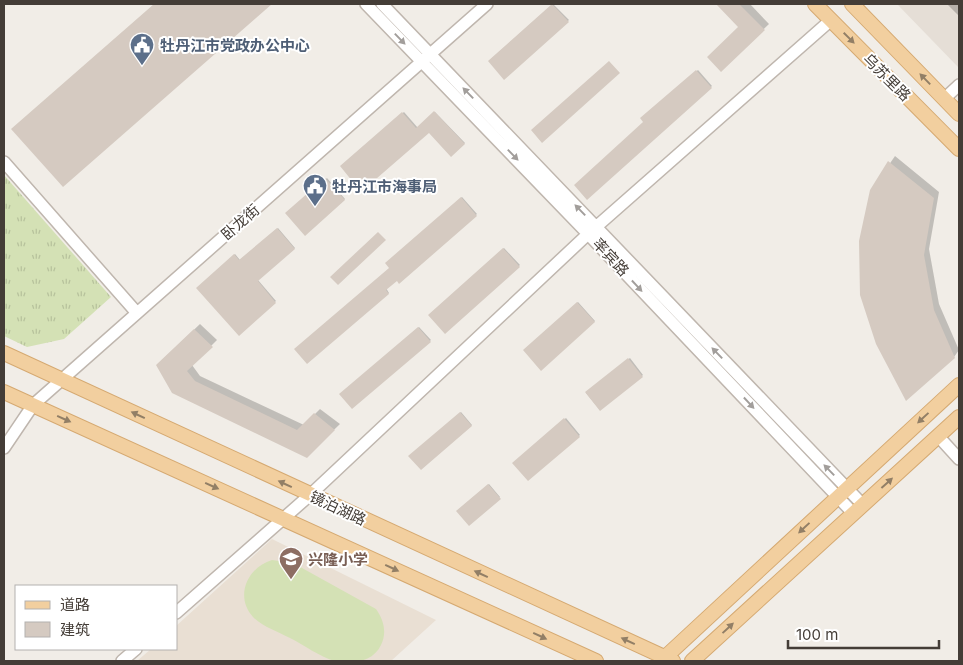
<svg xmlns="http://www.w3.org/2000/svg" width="963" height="665" viewBox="0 0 963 665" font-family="Inter,'Noto Sans SC',sans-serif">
<defs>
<pattern id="grass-tufts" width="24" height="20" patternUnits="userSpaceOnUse" patternTransform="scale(1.25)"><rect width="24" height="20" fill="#d4e1b5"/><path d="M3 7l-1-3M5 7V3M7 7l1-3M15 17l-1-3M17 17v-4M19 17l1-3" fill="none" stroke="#b7c29c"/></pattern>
</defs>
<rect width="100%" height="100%" fill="#f1ede7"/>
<path fill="#e5ded6" d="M897 4H959V68Z"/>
<path fill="#e9dfd3" d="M272 539 436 620 391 661H137L151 649H176V626Z"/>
<path fill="url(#grass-tufts)" d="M4 175 111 297 64 339 27 347 4 336Z"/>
<path fill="#d4e1b5" d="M272 560 293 563 376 609C384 620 387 633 381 645 373 662 352 665 335 661 320 657 304 645 290 638 279 632 263 627 253 617 234 596 248 567 272 560Z"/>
<path fill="#0003" d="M155 4H270L63 186 19 124Z
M553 4 569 20 505 78 489 61Z
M717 4H750L769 24 721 70 740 27Z
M947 4H959V14L958 15Z
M698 70 712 86 587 198 645 122 642 118Z
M404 112 418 128 435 112 465 143 451 155 429 131 341 166Z
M895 156 939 192 929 249 939 304 959 350 954 357 871 191Z
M327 178 345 199 305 234 287 214Z
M462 197 477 214 399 282 397 279 386 288 389 293 307 362 390 268 387 263Z
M278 228 295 248 258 280 276 301 239 334 198 288 235 254 240 260Z
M504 248 520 265 445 332 429 315Z
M578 302 595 321 541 369 524 350Z
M200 324 217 340 192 365 200 376 304 425 320 409 340 424 307 456 157 365Z
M419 327 431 340 352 407 341 394Z
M630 358 643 375 600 410 586 393Z
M461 412 472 425 421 469 410 456Z
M566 418 580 435 528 480 514 463Z
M489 484 500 497 469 524 457 511Z"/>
<path fill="#d5cac1" d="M154 4H272L63 187 11 129Z
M552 4 569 22 504 80 488 61Z
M716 4H739L765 30 721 72 707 57 738 27Z
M609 61 620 73 542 143 531 130Z
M696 70 712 88 587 200 574 185 643 122 640 118Z
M434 111 465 144 451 157 429 133 361 192 340 166 402 112 416 128Z
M888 161 934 198 924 255 934 310 955 358 906 401 876 344 860 295 859 241 870 190Z
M325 178 345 200 305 236 285 213Z
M461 197 477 216 399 284 397 281 386 290 389 294 307 364 294 349 389 268 385 263Z
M277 228 295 249 258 281 276 303 239 336 196 288 234 254 239 260Z
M378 232 386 240 338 285 330 277Z
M503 248 520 267 445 334 428 315Z
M577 302 595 322 541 371 523 350Z
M418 327 431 342 352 409 339 394Z
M194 329 213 347 187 371 195 381 297 430 314 413 335 430 307 458 172 393 156 365Z
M628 358 643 377 600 411 585 392Z
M460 412 472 426 421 470 408 456Z
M564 418 580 437 528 481 512 463Z
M488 484 501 499 469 526 456 511Z"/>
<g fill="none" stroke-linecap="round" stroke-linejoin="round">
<defs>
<path id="minor" d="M366 4 588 234 853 513
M382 4 863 505
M944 99 959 85
M4 162 137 313
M938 436 959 459
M4 448 33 405 487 4
M176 613 310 495 588 234 831 20
M122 661 136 649"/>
<path id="major" d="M815 4 959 149
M852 4 959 114
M4 353 673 661
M4 392 596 661
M661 661 959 385
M692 661 959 417"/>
</defs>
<use href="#minor" stroke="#bfb6ae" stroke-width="14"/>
<use href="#major" stroke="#d5a971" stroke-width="16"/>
<use href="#minor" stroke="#fff" stroke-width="11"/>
<use href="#major" stroke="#f2cf9f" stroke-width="14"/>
</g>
<defs><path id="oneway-solid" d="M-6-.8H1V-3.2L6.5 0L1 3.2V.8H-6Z" transform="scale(1.25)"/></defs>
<g fill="#927f66">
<use href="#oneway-solid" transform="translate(849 38) rotate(45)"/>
<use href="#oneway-solid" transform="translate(925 79) rotate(-134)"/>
<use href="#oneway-solid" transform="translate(138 415) rotate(-155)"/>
<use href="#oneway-solid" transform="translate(923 418) rotate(137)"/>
<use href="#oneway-solid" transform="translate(64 419) rotate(24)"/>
<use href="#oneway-solid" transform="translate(887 483) rotate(-42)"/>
<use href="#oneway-solid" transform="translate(285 484) rotate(-155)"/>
<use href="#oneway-solid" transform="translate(212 486) rotate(24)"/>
<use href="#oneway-solid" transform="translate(804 528) rotate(137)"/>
<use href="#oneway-solid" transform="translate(392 568) rotate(25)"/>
<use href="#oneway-solid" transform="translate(481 574) rotate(-155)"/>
<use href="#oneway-solid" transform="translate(728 628) rotate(-43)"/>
<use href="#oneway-solid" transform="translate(540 636) rotate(25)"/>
<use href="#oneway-solid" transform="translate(628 641) rotate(-155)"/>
</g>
<g fill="#a29e9b">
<use href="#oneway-solid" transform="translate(400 39) rotate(46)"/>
<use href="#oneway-solid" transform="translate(468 93) rotate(-134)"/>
<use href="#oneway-solid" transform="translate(513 155) rotate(46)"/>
<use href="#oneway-solid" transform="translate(580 210) rotate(-134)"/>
<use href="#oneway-solid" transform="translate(637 286) rotate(47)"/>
<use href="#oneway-solid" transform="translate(717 353) rotate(-134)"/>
<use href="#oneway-solid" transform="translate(749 403) rotate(47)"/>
<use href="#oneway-solid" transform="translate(829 470) rotate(-134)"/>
</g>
<defs>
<symbol id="civic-pin" viewBox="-11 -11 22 30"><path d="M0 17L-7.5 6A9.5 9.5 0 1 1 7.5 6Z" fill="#5c6f8a" stroke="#fff"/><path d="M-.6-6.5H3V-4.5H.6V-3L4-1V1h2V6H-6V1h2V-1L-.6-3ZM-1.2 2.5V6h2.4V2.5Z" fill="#fff"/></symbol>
<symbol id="school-pin" viewBox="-11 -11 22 30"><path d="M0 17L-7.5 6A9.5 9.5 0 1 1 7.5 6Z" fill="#8d6e63" stroke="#fff"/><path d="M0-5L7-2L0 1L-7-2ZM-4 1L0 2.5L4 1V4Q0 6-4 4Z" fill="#fff"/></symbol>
</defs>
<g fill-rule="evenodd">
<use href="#civic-pin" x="128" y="31" width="28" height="38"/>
<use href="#civic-pin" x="301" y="172" width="28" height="38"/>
<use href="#school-pin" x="277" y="545" width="28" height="38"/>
</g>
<g text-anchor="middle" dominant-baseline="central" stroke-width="4" stroke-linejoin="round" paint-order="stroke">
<g font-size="15" font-weight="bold" fill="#4e5e75" stroke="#fff" text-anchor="start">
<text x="160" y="45">牡丹江市党政办公中心</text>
<text x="332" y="186">牡丹江市海事局</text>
</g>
<g font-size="15" fill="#443d37" stroke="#fff">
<text transform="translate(887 77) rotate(45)">乌苏里路</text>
<text transform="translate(240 222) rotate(-41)">卧龙街</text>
<text transform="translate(611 257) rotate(47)">率宾路</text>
<text transform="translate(338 508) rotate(25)">镜泊湖路</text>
</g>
<g font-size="15" font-weight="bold" fill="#785e54" stroke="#fff" text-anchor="start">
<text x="308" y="559">兴隆小学</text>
</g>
</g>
<rect width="963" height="665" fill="none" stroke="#443d37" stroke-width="10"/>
<rect x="15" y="585" width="162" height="65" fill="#ffffff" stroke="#b4b1af"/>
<rect x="25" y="601" width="25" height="8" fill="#f2cf9f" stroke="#b4b1af"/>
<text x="60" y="610" font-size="15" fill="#443d37">道路</text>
<rect x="25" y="622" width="25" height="15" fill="#d5cac1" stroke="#b4b1af"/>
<text x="60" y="635" font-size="15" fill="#443d37">建筑</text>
<path d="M788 640v8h151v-8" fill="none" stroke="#443d37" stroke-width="2.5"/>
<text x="796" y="640" font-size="15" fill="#443d37" stroke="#ffffff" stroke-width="4" paint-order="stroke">100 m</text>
</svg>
